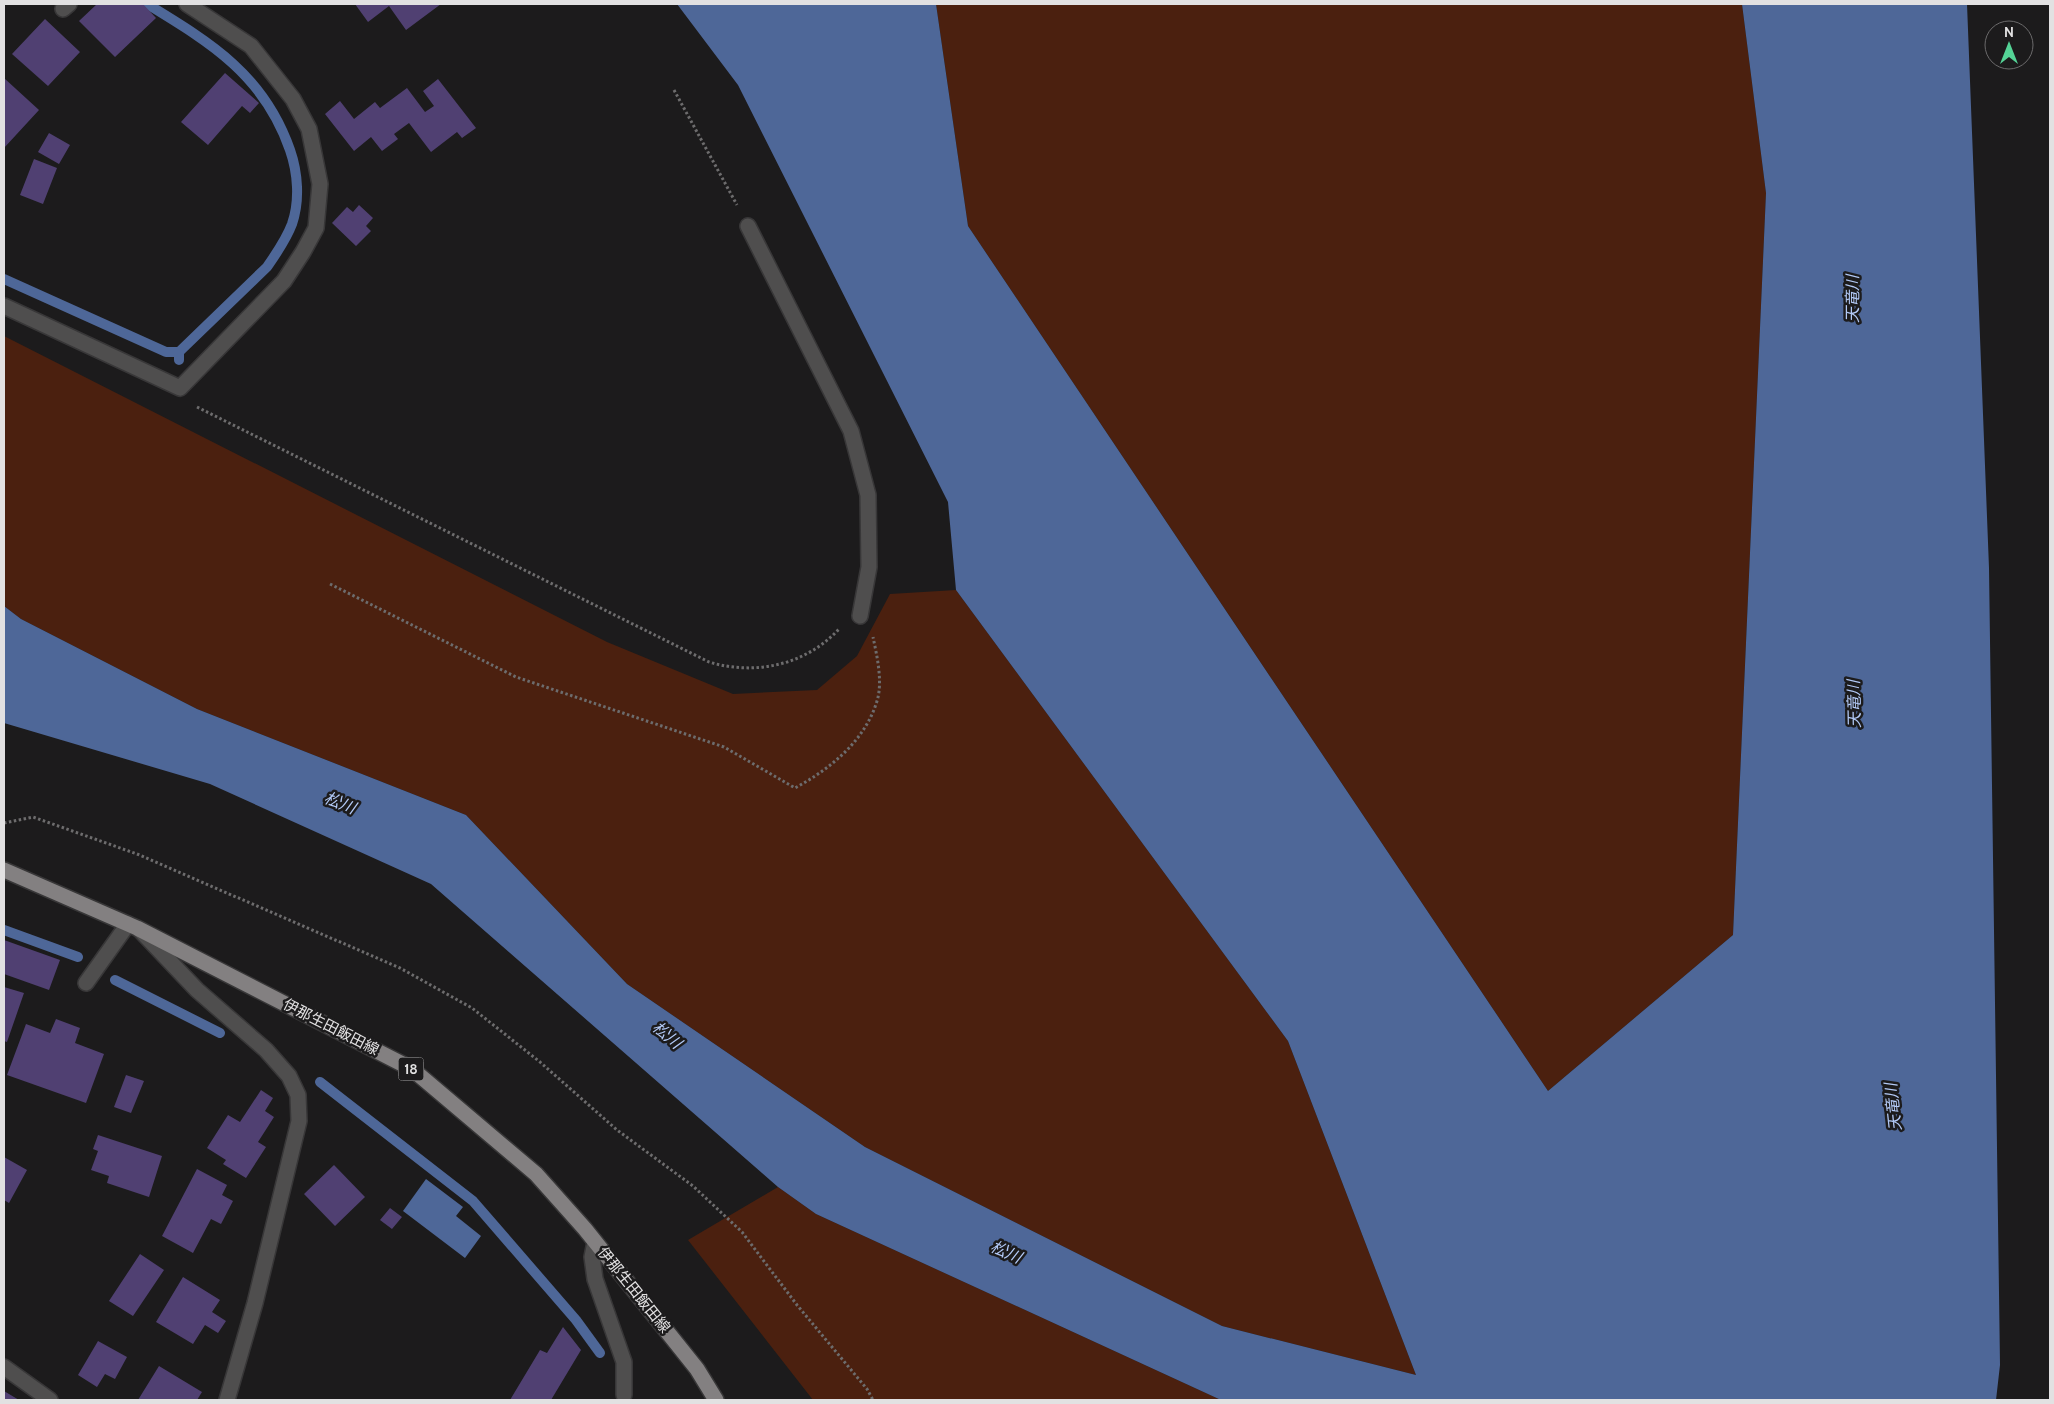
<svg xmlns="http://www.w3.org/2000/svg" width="2054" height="1404" viewBox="0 0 2054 1404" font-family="Cabin,'Noto Sans JP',sans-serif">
<rect width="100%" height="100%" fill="#1c1b1c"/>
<path fill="#4b200f" d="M936 4H1742L1766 193 1733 935 1548 1091 968 226Z
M4 336 607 642 733 694 817 690 857 656 890 594 956 590 1288 1041 1416 1375 1222 1326 865 1147 627 984 466 815 197 709 21 619 4 606Z
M778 1187 816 1214 1221 1400H813L688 1240Z"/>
<path fill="#4e6798" d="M677 4H936L968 226 1548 1091 1733 935 1766 193 1742 4H1967L1989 568 2000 1365 1996 1400H1221L816 1214 778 1187 431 884 210 784 4 723V606L21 619 197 709 466 815 627 984 865 1147 1222 1326 1416 1375 1288 1041 956 590 948 502 738 85Z
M426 1179 463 1207 456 1216 481 1236 465 1258 403 1211Z"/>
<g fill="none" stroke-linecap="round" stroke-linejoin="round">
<path stroke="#4e6798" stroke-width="10" d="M147 4C211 43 264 75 290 150 298 173 300 201 292 224 286 240 276 254 267 267L179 352V360
M4 279 166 352H179
M4 930 78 957
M115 980 220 1033
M320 1082 473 1201 576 1320 600 1353"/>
</g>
<path fill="#504072" d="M97 4H143L156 18 115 57 79 21Z
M355 4H441L406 30 389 6 368 22Z
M45 19 80 52 48 86 12 54Z
M225 73 259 103 250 113 242 106 208 145 181 122Z
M4 78 39 110 4 148Z
M438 79 476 128 462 138 457 132 431 152 409 123 394 134 398 139 382 151 371 137 354 151 325 114 340 101 354 119 375 102 380 108 407 88 425 112 434 106 423 91Z
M49 133 70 145 59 164 38 152Z
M34 159 57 168 43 204 20 195Z
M359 205 373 218 366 226 371 231 356 246 332 223 347 207 353 212Z
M4 940 60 960 49 990 4 974Z
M4 987 24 993 7 1042 4 1041Z
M56 1019 80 1028 75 1043 104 1054 86 1103 7 1075 26 1024 50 1033Z
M126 1075 144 1081 131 1113 114 1107Z
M261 1090 273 1098 265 1111 274 1117 258 1142 266 1147 246 1178 223 1164 226 1160 207 1148 228 1115 240 1122Z
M98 1135 162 1156 149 1197 107 1183 109 1176 91 1170 98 1151 93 1149Z
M4 1157 27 1170 9 1203 4 1200Z
M334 1165 365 1197 335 1226 304 1194Z
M197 1169 227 1185 222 1195 233 1201 221 1224 211 1219 193 1253 162 1236Z
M390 1208 402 1217 392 1229 380 1220Z
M140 1254 164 1270 133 1316 109 1301Z
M183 1277 220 1300 212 1312 226 1321 218 1333 205 1325 193 1344 156 1322Z
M563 1327 581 1350 551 1400H510L540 1350 547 1353Z
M98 1341 127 1357 115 1379 105 1374 97 1387 78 1375Z
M159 1366 202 1392 197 1400H138Z
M4 1391 19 1400H4Z"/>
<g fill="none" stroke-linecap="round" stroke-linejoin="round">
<defs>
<path id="lane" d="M63 9 69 4
M748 226 851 431 868 495 869 567 860 616
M86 983 128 924
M595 1242 592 1257 595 1279 624 1362V1395
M4 1367 50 1400"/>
<path id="street" d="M4 306 180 388 284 281 303 252 316 228 320 184 309 129 293 99 251 46 187 4
M140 930 197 990 266 1050 289 1076 298 1095 299 1121 255 1303 227 1400"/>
<path id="primary" d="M4 870 137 928 412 1069 536 1174 585 1229 697 1369 716 1400"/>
</defs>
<use href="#lane" stroke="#383738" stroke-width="18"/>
<use href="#street" stroke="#383738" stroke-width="18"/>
<use href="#primary" stroke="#383738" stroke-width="18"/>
<path stroke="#6d6c6d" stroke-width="3" stroke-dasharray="2.5 2.5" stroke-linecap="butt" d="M674 90 737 205
M197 407 709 662C755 676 806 665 839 629
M330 584 516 677 724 747 795 788C830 769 865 741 877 701 883 682 877 656 873 637
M4 823 33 817 137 854 400 968 472 1008 540 1062 617 1130 693 1186 742 1232 797 1305 867 1389 873 1400"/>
<use href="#lane" stroke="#4f4e4e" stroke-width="15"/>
<use href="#street" stroke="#4f4e4e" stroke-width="15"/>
<use href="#primary" stroke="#838081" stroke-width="15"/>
</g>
<g text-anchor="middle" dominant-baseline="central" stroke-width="5" stroke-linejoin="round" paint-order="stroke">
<rect fill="#1c1b1c" stroke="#a7a6a7" stroke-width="1" x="398.5" y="1057.5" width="25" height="23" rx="4"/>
<g font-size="14" font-weight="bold" fill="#e2e1e2">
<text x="411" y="1069">18</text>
</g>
<g font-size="15" fill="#e2e1e2" stroke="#1c1b1c">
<text transform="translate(331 1027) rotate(27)">伊那生田飯田線</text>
<text transform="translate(634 1290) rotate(51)">伊那生田飯田線</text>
</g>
<g font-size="16" font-style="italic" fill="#b3caf7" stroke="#1c1b1c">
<text transform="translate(1852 299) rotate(-90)">天竜川</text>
<text transform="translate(1854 704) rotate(-91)">天竜川</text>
<text transform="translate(340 803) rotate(22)">松川</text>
<text transform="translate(667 1035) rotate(40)">松川</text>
<text transform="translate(1893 1107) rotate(-96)">天竜川</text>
<text transform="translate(1006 1252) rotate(24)">松川</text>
</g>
</g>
<rect width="2054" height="1404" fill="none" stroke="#e2e1e2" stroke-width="10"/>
<g transform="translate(2009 45)"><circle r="24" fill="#1c1b1c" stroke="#6b6a6b"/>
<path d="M0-4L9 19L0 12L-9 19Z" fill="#54d396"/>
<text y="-8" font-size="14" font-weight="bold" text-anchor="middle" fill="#e2e1e2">N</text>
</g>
</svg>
